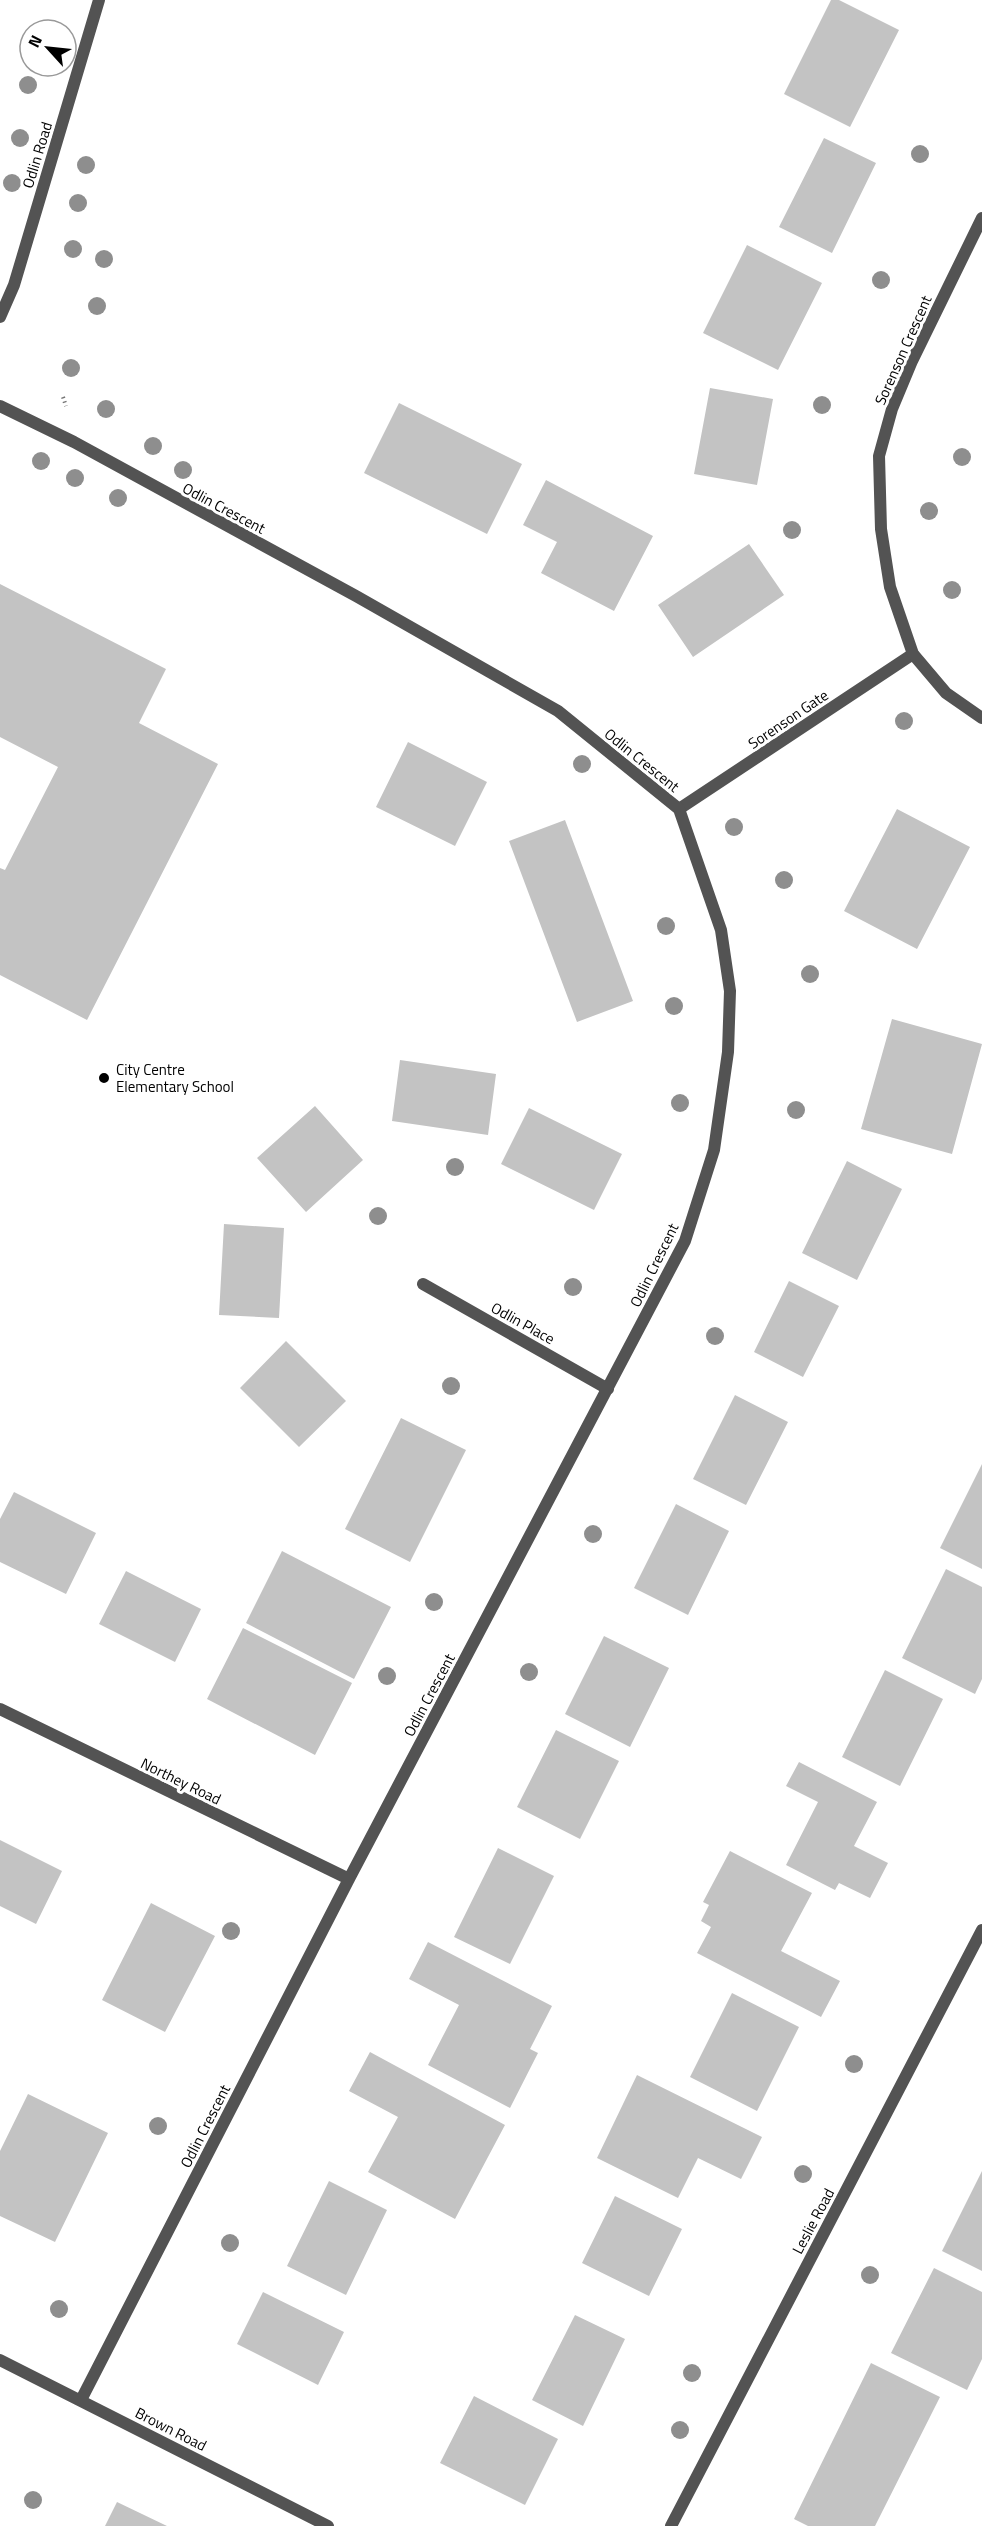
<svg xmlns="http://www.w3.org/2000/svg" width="982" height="2526" viewBox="0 0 982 2526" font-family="'Titillium Web',sans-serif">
<rect width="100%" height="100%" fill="#fff"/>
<path fill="#c3c3c3" d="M831 0H839L899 30 850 127 784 94Z
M824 138 876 163 832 253 779 227Z
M747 245 822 283 778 370 703 333Z
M710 388 773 399 757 485 694 474Z
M399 403 522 464 487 534 364 473Z
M546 480 653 536 614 611 541 573 557 542 523 525Z
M749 544 784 595 693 657 658 605Z
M0 584 166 669 139 723 218 764 87 1020 0 975V868L5 870 58 767 0 737Z
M408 742 487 782 455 846 376 807Z
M897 809 970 847 917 949 844 911Z
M565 820 633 1001 577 1022 509 841Z
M892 1019 982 1044 952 1154 861 1129Z
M400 1060 496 1074 488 1135 392 1121Z
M315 1106 363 1160 306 1212 257 1158Z
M529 1108 622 1154 594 1210 501 1164Z
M847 1161 902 1189 857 1280 802 1253Z
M224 1224 284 1228 279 1318 219 1315Z
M789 1281 839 1306 803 1377 754 1352Z
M286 1341 346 1401 299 1447 240 1388Z
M735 1395 788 1422 746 1505 693 1479Z
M401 1418 466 1450 410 1562 345 1529Z
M982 1464V1569L940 1548Z
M14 1492 96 1533 66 1594 0 1562V1519Z
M676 1504 729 1531 688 1615 634 1588Z
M282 1551 391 1607 354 1679 246 1623Z
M946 1569 982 1587V1679L975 1694 902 1658Z
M126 1571 201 1609 175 1662 99 1624Z
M243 1628 352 1683 315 1755 207 1699Z
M604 1636 669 1668 630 1747 565 1714Z
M885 1670 943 1699 900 1786 842 1757Z
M556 1730 619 1761 580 1839 517 1807Z
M799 1762 877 1802 854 1846 888 1863 870 1898 839 1883 835 1890 786 1865 818 1802 786 1786Z
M0 1840 62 1871 36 1924 0 1906Z
M498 1848 554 1876 510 1964 454 1937Z
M730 1851 812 1893 781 1951 840 1981 821 2017 697 1953 711 1927 701 1921 709 1905 703 1902Z
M151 1903 215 1936 165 2032 102 2000Z
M428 1942 552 2006 530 2049 538 2053 510 2108 428 2065 459 2005 409 1979Z
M732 1993 799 2027 757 2111 690 2077Z
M370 2052 505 2125 455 2219 368 2172 398 2117 349 2091Z
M637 2075 762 2137 741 2179 698 2158 678 2198 597 2158Z
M28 2094 108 2133 55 2242 0 2216V2151Z
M982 2171V2271L942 2251Z
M329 2181 387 2210 346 2295 287 2266Z
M615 2196 682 2229 649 2296 582 2263Z
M934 2268 982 2292V2359L967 2390 891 2353Z
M263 2292 344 2332 318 2385 237 2344Z
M575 2315 625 2339 583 2426 532 2400Z
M871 2363 940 2397 875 2526H808L794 2519Z
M474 2396 558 2439 525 2505 440 2463Z
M117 2502 167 2526H105Z"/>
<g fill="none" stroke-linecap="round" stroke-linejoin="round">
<path stroke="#757575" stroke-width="4" stroke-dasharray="1.5 3" stroke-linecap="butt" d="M63 397 66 406"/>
<path stroke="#535353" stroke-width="12" d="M679 809 913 654"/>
<path stroke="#535353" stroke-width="12" d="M982 218 912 361 892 409 879 456 881 529 890 587 913 654 946 693 982 718
M0 317 14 285 99 0
M0 406 74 442 356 596 558 711 679 809 721 930 730 991 728 1052 714 1150 685 1241 349 1879 81 2400
M423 1284 608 1389
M0 1709 349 1879
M0 2360 328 2526
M671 2526 982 1930"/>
</g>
<g fill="#8e8e8e">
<circle cx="28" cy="85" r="9"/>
<circle cx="20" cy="138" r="9"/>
<circle cx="920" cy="154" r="9"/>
<circle cx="86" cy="165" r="9"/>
<circle cx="12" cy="183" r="9"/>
<circle cx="78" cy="203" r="9"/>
<circle cx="73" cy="249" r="9"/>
<circle cx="104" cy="259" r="9"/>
<circle cx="881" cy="280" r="9"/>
<circle cx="97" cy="306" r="9"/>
<circle cx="71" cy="368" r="9"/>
<circle cx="822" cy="405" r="9"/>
<circle cx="106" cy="409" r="9"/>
<circle cx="153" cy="446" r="9"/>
<circle cx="962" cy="457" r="9"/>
<circle cx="41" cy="461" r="9"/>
<circle cx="183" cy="470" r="9"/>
<circle cx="75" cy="478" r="9"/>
<circle cx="118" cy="498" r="9"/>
<circle cx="929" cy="511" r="9"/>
<circle cx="792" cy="530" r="9"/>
<circle cx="952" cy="590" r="9"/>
<circle cx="904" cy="721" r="9"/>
<circle cx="582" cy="764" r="9"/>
<circle cx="734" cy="827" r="9"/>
<circle cx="784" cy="880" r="9"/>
<circle cx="666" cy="926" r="9"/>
<circle cx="810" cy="974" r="9"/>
<circle cx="674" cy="1006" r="9"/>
<circle cx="680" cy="1103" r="9"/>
<circle cx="796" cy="1110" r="9"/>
<circle cx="455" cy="1167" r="9"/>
<circle cx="378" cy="1216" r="9"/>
<circle cx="573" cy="1287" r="9"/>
<circle cx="715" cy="1336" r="9"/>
<circle cx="451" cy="1386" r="9"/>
<circle cx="593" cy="1534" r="9"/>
<circle cx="434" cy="1602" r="9"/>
<circle cx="529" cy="1672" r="9"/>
<circle cx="387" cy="1676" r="9"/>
<circle cx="231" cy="1931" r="9"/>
<circle cx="854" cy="2064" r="9"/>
<circle cx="158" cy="2126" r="9"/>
<circle cx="803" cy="2174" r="9"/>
<circle cx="230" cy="2243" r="9"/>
<circle cx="870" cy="2275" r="9"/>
<circle cx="59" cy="2309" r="9"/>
<circle cx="692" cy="2373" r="9"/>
<circle cx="680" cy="2430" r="9"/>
<circle cx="33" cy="2500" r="9"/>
</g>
<circle fill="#000" stroke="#fff" stroke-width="2" cx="104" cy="1078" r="6"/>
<g text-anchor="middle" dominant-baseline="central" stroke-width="6" stroke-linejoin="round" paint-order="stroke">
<g font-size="15" fill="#000" stroke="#fff">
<text transform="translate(37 155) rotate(-73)">Odlin Road</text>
<text transform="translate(903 350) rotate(-66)">Sorenson Crescent</text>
<text transform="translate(224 508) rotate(28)">Odlin Crescent</text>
<text transform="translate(788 719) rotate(-34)">Sorenson Gate</text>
<text transform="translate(642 760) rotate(39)">Odlin Crescent</text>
<text transform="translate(654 1265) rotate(-64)">Odlin Crescent</text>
<text transform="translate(523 1323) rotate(29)">Odlin Place</text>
<text transform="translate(429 1695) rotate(-62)">Odlin Crescent</text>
<text transform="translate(181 1781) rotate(26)">Northey Road</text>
<text transform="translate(205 2126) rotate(-63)">Odlin Crescent</text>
<text transform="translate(813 2221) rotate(-62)">Leslie Road</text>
<text transform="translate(171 2429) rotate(27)">Brown Road</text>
</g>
<g font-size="15" fill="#000" stroke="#fff" text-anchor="start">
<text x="116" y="1069">City Centre<tspan x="116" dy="17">Elementary School</tspan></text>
</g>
</g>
<g transform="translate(48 48) rotate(297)"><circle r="28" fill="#ffffff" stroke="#999999" stroke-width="1.5"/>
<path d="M0-4.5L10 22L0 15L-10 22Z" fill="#000000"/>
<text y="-9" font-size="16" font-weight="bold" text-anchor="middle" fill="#000000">N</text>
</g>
</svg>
